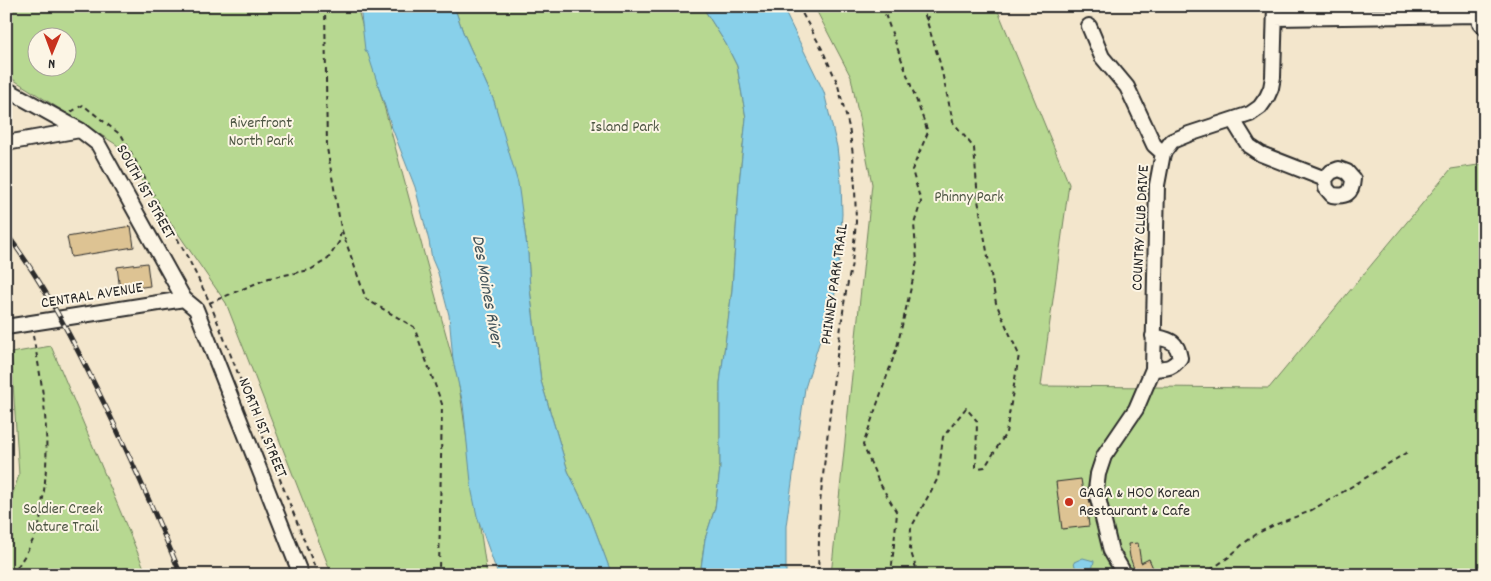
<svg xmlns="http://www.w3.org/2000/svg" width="1491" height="581" viewBox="0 0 1491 581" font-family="Dekko,sans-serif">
<rect width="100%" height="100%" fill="#f3e6cc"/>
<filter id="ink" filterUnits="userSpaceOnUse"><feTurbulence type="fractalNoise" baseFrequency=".02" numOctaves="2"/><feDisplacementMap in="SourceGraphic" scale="10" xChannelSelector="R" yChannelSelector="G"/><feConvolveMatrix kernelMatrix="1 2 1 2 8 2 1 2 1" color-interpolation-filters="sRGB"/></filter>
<g filter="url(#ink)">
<path fill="#b7d891" stroke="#71825e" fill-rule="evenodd" d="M6 6H357L458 379 487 575H332L226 303 117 145 6 75ZM38 38H68V68H38Z
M454 6H702L726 44 737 66 746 118 739 184 732 290 720 383V469L715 508 705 539 700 575H612L611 573 591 519 568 471 541 381 530 289 528 254 523 219 494 101 463 32Z
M814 6H996L1069 184 1041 386 1269 388 1451 169 1485 164V575H831L872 184 851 77Z
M51 346 147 575H6V513L19 475 11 353Z"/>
<path fill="#88d0ea" stroke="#638e9e" d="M360 6H454L463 32 494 101 518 183 528 254 530 289 541 381 568 471 591 519 612 575H498L477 516 472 492 463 404 453 360 449 315 438 273 432 259 429 241 415 187 392 128 368 54 365 50Z
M702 6H782L824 92 837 147 841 182 842 214 839 260 833 308 821 337 805 388 786 526V575H700L705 539 715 508 720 469V383L732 290 739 184 746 118 737 66 726 44Z
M1083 558 1094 561 1091 575H1077L1074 562Z"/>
<path fill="#ddc393" stroke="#2b2b2b" d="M131 226 134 247 71 257 67 237Z
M147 263 150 286 120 290 117 267Z
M1081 479 1083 492H1087L1092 509H1087L1089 526 1062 529 1056 482Z
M1138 543 1141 563 1149 559 1156 575H1136L1130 557 1128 544Z"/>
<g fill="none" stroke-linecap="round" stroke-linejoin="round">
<defs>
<path id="minor" d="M1479 15 1480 24 1485 28
M1275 18 1479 15 1485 10
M1089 26 1102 57 1127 87 1154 145 1163 153
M6 89 80 130 98 144 184 299 196 309 301 575
M1233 120 1249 146 1261 154 1325 179
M6 143 80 130
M1339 169 1347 172 1353 179C1352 194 1346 197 1332 195L1326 188 1325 179 1331 172Z
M6 327 184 299
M1153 336C1169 340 1177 340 1180 358 1172 369 1166 368 1153 369
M1125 575 1111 551 1096 490 1098 474 1104 456 1136 409 1153 369 1157 185 1163 153 1172 141 1189 134 1250 114 1260 107 1267 97 1271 88 1273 77 1275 6"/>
</defs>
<use href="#minor" stroke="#2b2b2b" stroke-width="18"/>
<path stroke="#2b2b2b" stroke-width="2" stroke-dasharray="5 4" stroke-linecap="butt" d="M325 6 327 148 341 228 366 299 414 327 442 404 439 570 436 575
M798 6 822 49 837 82 849 127 853 155 855 188 856 222 852 263 845 297 833 385 820 503 818 575
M882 6 928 132 912 170 921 202 914 224 917 262 897 347 863 445 878 480 897 513 891 575
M927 21 930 6
M71 112 83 105 122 136 190 262 210 303 318 575
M209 303 269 278 310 270 328 259 339 242 341 230
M12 575C23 559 33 543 39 525 41 517 41 507 43 498 51 443 44 390 33 336
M921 575 916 568 910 549 911 528 938 478 943 437 966 408 977 421 976 467 979 468 985 467 1006 433 1019 355 996 303 978 200 974 148 953 122 940 63 922 6
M1203 575 1229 557 1243 544 1258 533 1272 526 1308 512 1333 498 1409 451"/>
<use href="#minor" stroke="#fcf5e5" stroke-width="14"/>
<defs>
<path id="rail" d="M6 233C40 278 66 327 91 377 124 442 153 508 181 575"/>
</defs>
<use href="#rail" stroke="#2b2b2b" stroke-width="5"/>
<use href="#rail" stroke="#fcf5e5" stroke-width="3" stroke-dasharray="9" stroke-linecap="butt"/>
</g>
</g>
<circle fill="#c8321e" stroke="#fcf5e5" stroke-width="2" cx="1069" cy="502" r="5"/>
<g text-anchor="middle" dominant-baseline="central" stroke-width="4" stroke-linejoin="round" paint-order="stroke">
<g font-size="16" fill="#4e5644" stroke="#fcf5e5">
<text x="261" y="123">Riverfront<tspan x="261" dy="18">North Park</tspan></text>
<text x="625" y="127">Island Park</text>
<text x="969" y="197">Phinny Park</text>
<text x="63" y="509">Soldier Creek<tspan x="63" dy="18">Nature Trail</tspan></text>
</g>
<g font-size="16" fill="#2b2b2b" stroke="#fcf5e5">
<text transform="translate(145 192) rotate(61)">SOUTH 1ST STREET</text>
<text transform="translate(1141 228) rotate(-87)">COUNTRY CLUB DRIVE</text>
<text transform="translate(835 284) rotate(-82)">PHINNEY PARK TRAIL</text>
<text transform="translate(92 296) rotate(-9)">CENTRAL AVENUE</text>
<text transform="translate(262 428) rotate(68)">NORTH 1ST STREET</text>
</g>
<g font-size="16" fill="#2b2b2b" stroke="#fcf5e5" text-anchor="start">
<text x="1079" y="493">GAGA &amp; HOO Korean<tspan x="1079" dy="18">Restaurant &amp; Cafe</tspan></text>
</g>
<g font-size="18" font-style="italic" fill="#42545b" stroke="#fcf5e5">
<text transform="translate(486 291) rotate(80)">Des Moines River</text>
</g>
</g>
<rect width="1491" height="581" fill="none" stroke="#fcf5e5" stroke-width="25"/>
<rect x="12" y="12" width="1466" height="556" fill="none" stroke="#2b2b2b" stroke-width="2" filter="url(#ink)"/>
<g transform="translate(52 52) rotate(181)"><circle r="24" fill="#fcf5e5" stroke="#a8a49b"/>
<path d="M0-4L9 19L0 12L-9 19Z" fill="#c8321e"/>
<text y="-8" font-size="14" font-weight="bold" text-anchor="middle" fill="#2b2b2b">N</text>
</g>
</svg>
